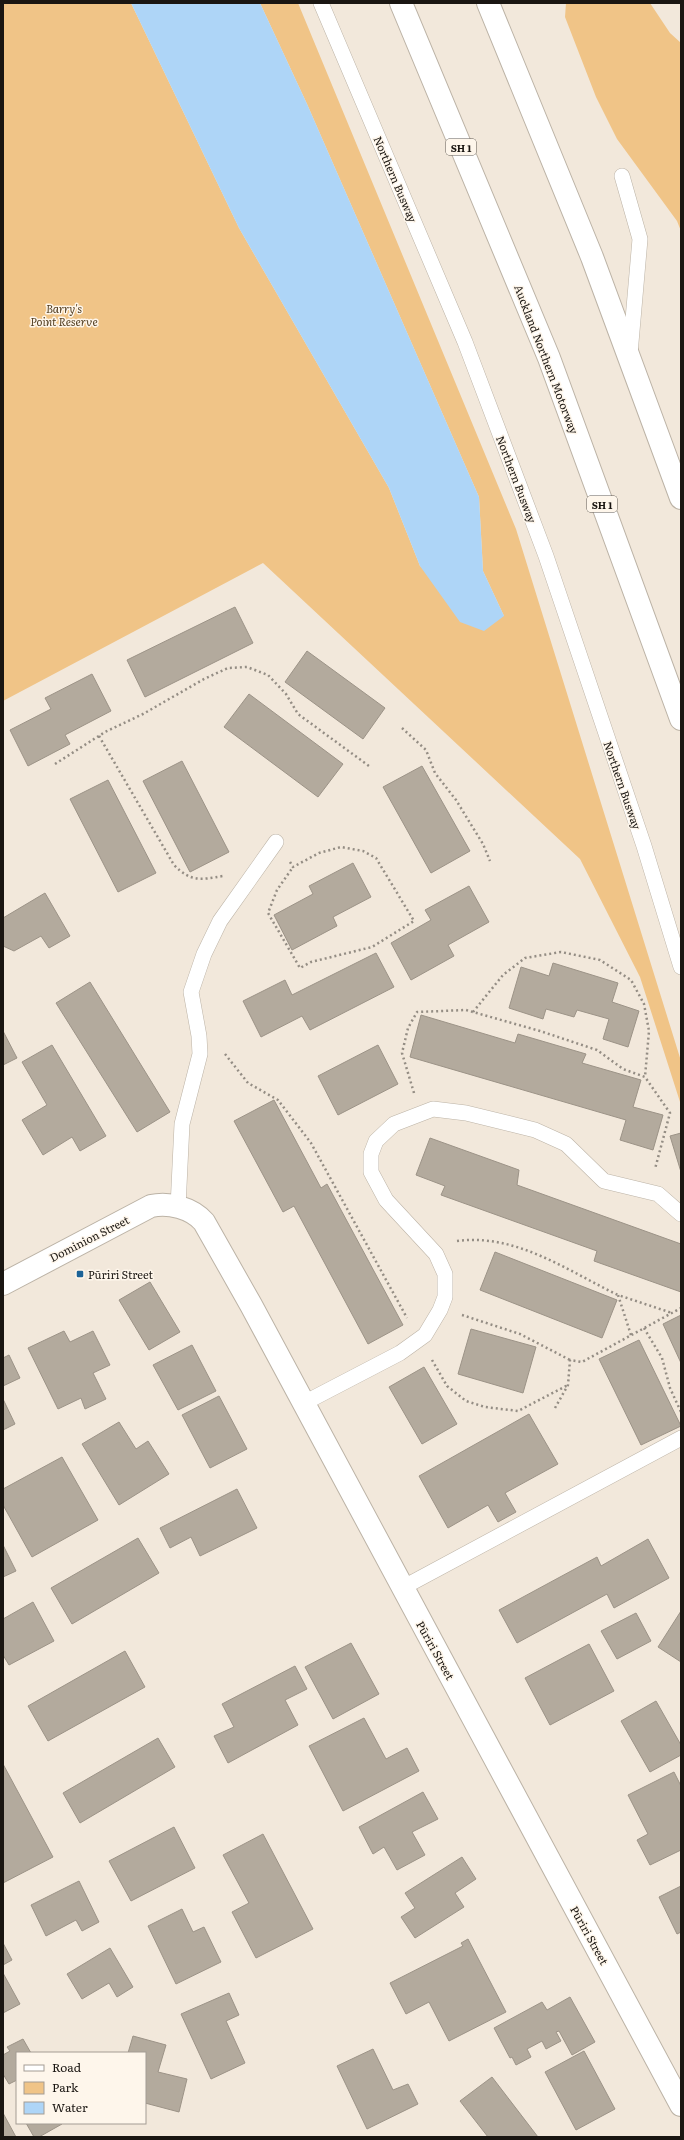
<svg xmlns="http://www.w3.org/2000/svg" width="684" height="2140" viewBox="0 0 684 2140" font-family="Literata,serif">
<rect width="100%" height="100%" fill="#f2e8db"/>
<path fill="#f0c487" d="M3 3H131L239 228 389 488 420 566 504 616 483 571 479 497 307 104 260 3H298L516 529 681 1061V1105L640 977 580 859 263 563 3 701Z
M566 3H650L670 33 681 43V231L677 221 617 139 596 97 565 17Z"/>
<path fill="#aed5f7" d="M131 3H260L307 104 479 497 483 571 504 616 484 631 460 622 420 566 389 488 239 228Z"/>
<path fill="#b3aa9d" stroke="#9c9387" d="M235 607 253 643 145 697 127 660Z
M307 651 385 708 363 739 285 682Z
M92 674 111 711 65 735 70 744 28 766 10 730 51 709 45 698Z
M249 694 343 764 318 797 224 727Z
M182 761 229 852 190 872 143 781Z
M422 766 470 851 431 873 383 787Z
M108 780 156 873 118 892 70 799Z
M353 863 371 897 333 917 337 926 292 950 274 915 313 894 309 886Z
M469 886 489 922 448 945 454 956 411 980 391 943 431 920 425 910Z
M45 893 70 936 49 948 41 936 14 951 3 946V918Z
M376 953 394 987 310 1030 302 1016 261 1037 243 1001 285 980 292 995Z
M553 963 618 983 612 1002 639 1011 628 1047 603 1039 609 1019 577 1010 574 1017 546 1009 543 1019 509 1008 521 967 549 976Z
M90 982 170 1112 137 1132 56 1003Z
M421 1015 515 1043 518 1034 586 1054 582 1063 641 1080 633 1107 663 1115 653 1150 620 1140 626 1120 410 1057Z
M3 1031 17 1058 3 1065Z
M52 1045 106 1136 80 1151 72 1137 43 1155 22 1120 47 1105 22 1062Z
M378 1045 398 1084 338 1115 318 1076Z
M274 1100 321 1188 327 1184 403 1325 368 1344 294 1206 283 1212 234 1121Z
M681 1133V1172L670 1136Z
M430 1138 519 1170 517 1185 681 1244V1292L594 1261 597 1251 441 1195 445 1186 416 1175Z
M495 1252 617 1300 602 1338 480 1290Z
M150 1282 180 1332 149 1350 119 1300Z
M681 1315V1363L663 1324Z
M471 1329 536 1347 523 1393 458 1374Z
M64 1331 70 1342 93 1331 110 1365 93 1373 106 1399 85 1409 81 1398 58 1409 28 1348Z
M639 1340 681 1426 641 1445 599 1359Z
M192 1345 216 1391 178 1410 153 1365Z
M9 1355 20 1378 3 1386V1358Z
M424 1367 457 1424 422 1444 389 1387Z
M219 1396 247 1449 210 1468 182 1415Z
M3 1399 15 1424 3 1430Z
M529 1414 558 1464 505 1493 516 1512 498 1522 488 1505 448 1528 419 1476Z
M119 1422 136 1449 148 1441 169 1474 119 1505 82 1444Z
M62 1457 98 1520 32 1557 3 1505V1489Z
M237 1489 257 1528 200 1556 191 1537 170 1548 160 1528Z
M138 1538 159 1573 72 1624 51 1588Z
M648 1539 669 1578 614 1608 607 1594 517 1643 499 1610 597 1557 601 1566Z
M3 1545 16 1571 3 1577Z
M33 1602 54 1641 9 1665 3 1655V1619Z
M681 1611V1662L658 1647Z
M636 1613 651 1641 617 1659 601 1631Z
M351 1643 379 1694 333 1719 305 1667Z
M589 1644 614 1691 550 1725 525 1678Z
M125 1651 145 1687 48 1741 28 1706Z
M295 1666 307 1689 285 1700 298 1725 228 1763 214 1736 234 1727 222 1704Z
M656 1701 681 1745V1755L650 1772 621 1721Z
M364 1718 386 1759 407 1748 419 1771 343 1811 309 1746Z
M158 1738 175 1767 80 1823 63 1793Z
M3 1764 53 1857 3 1883Z
M674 1772 681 1786V1850L650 1865 637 1840 648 1834 628 1795Z
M423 1792 438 1819 412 1832 425 1855 397 1870 384 1847 373 1854 359 1827Z
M174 1827 195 1868 131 1901 109 1861Z
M263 1834 313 1929 256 1958 232 1912 249 1903 223 1855Z
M462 1857 476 1879 455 1893 464 1907 415 1938 401 1917 415 1908 405 1893Z
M79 1881 99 1922 82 1931 76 1920 46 1936 31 1905Z
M681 1886V1932L677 1934 659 1897Z
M182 1909 193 1932 204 1927 221 1962 176 1984 148 1926Z
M468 1939 506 2012 449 2041 429 2002 406 2014 390 1983 463 1946 461 1943Z
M3 1943 12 1960 3 1965Z
M110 1948 133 1987 117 1997 109 1983 82 1999 67 1974Z
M3 1973 20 2004 3 2013Z
M229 1993 239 2015 226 2021 245 2063 211 2079 181 2014Z
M570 1997 595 2042 572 2055 559 2031 556 2032 561 2041 546 2049 542 2041 527 2049 531 2057 516 2065 512 2057 510 2058 494 2028 542 2002 547 2010Z
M133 2036 166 2045 158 2072 187 2079 179 2112 145 2103V2053H128Z
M23 2039 31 2053H17V2080L9 2084 3 2074V2055L10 2051 7 2047Z
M373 2049 393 2090 408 2084 418 2104 367 2129 337 2066Z
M584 2051 615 2109 576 2130 545 2072Z
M492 2077 538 2137H488L460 2101Z
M3 2113 16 2137H3Z
M26 2123H61L62 2124 39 2137H34Z"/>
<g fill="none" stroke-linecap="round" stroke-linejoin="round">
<defs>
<path id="lane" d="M321 3 465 342 546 556 644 846 681 967
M622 176 640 239 630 354
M178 1207 182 1124 200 1054 199 1036 191 992 204 954 220 921 276 842
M304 1403 400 1353 425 1335 440 1310 445 1297V1274L436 1254 386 1200 371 1172V1154L376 1141 394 1124 433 1109 466 1113 535 1130 566 1144 604 1181 658 1194 681 1214
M402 1588 681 1438"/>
<path id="street" d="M3 1284 151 1206C169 1202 192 1208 204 1222L251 1305 681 2105"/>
<path id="highway" d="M401 3 549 358 681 719
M488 3 592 257 681 498"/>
</defs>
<use href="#lane" stroke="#bcb3a6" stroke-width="16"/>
<use href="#street" stroke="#bcb3a6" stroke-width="24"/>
<use href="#highway" stroke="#bcb3a6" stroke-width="24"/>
<path stroke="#948d84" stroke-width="2.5" stroke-dasharray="2 3" stroke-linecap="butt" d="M402 728 426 750 435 773 456 800 483 844 490 861
M99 736 174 865C191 882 200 880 223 876
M55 764 105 732 143 714 204 679 228 668 247 667 268 675 286 694 298 714 369 766
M290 862 293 867 319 853 341 847 363 851 376 858 414 921 372 947 311 962 300 968 268 913 277 890 293 867
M473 1012 503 975 525 958 561 952 600 960 631 980 644 1004 649 1031 645 1077
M225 1054 248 1083 278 1100 311 1143 407 1318
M414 1093 402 1053 408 1028 417 1012 466 1010 540 1031 597 1050 623 1069 645 1077 670 1113 655 1169
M457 1241C516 1233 568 1271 618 1295
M462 1315 520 1334 570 1360
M644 1328 662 1358 670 1388 681 1412
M631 1335 618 1295 672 1313
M432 1360 447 1386 466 1401 485 1407 518 1411 568 1385
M555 1408 568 1385 570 1360 582 1362 681 1308"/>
<use href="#lane" stroke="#fff" stroke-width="15"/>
<use href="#street" stroke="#fff" stroke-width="22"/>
<use href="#highway" stroke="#fff" stroke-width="22"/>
</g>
<rect fill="#1c6397" stroke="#fef6eb" stroke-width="1.5" x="76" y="1270" width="8" height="8" rx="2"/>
<g text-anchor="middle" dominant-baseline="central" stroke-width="3" stroke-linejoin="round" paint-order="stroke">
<g fill="#fef6eb" stroke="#5e5953" stroke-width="1">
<rect x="446" y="139" width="30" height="16" rx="3"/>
<rect x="587" y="496" width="30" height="16" rx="3"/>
</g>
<g font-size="10" font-weight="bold" fill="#1a1612">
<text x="461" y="147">SH 1</text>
<text x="602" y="504">SH 1</text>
</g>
<g font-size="11" fill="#1a1612" stroke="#fef6eb">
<text transform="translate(396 179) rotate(67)">Northern Busway</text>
<text transform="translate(547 359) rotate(69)">Auckland Northern Motorway</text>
<text transform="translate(517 479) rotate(69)">Northern Busway</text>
<text transform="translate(623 785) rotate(71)">Northern Busway</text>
<text transform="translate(89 1238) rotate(-27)">Dominion Street</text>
<text transform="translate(436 1650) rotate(61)">Pūriri Street</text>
<text transform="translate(590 1935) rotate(61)">Pūriri Street</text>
</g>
<g font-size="11" font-style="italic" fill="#513c1e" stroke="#fef6eb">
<text x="64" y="308">Barry's<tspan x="64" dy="13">Point Reserve</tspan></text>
</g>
<g font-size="11" fill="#1a1612" stroke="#fef6eb" text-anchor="start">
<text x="88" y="1274">Pūriri Street</text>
</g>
</g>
<rect width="684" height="2140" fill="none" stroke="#1a1612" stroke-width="8"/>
<rect x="16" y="2052" width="130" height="72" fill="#fef6eb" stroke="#a39c94"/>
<rect x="24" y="2065" width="20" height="6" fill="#ffffff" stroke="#a39c94"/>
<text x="52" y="2072" font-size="12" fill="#1a1612">Road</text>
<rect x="24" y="2082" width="20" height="12" fill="#f0c487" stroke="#a39c94"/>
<text x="52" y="2092" font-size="12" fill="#1a1612">Park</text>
<rect x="24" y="2102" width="20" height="12" fill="#aed5f7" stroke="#a39c94"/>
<text x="52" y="2112" font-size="12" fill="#1a1612">Water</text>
</svg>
